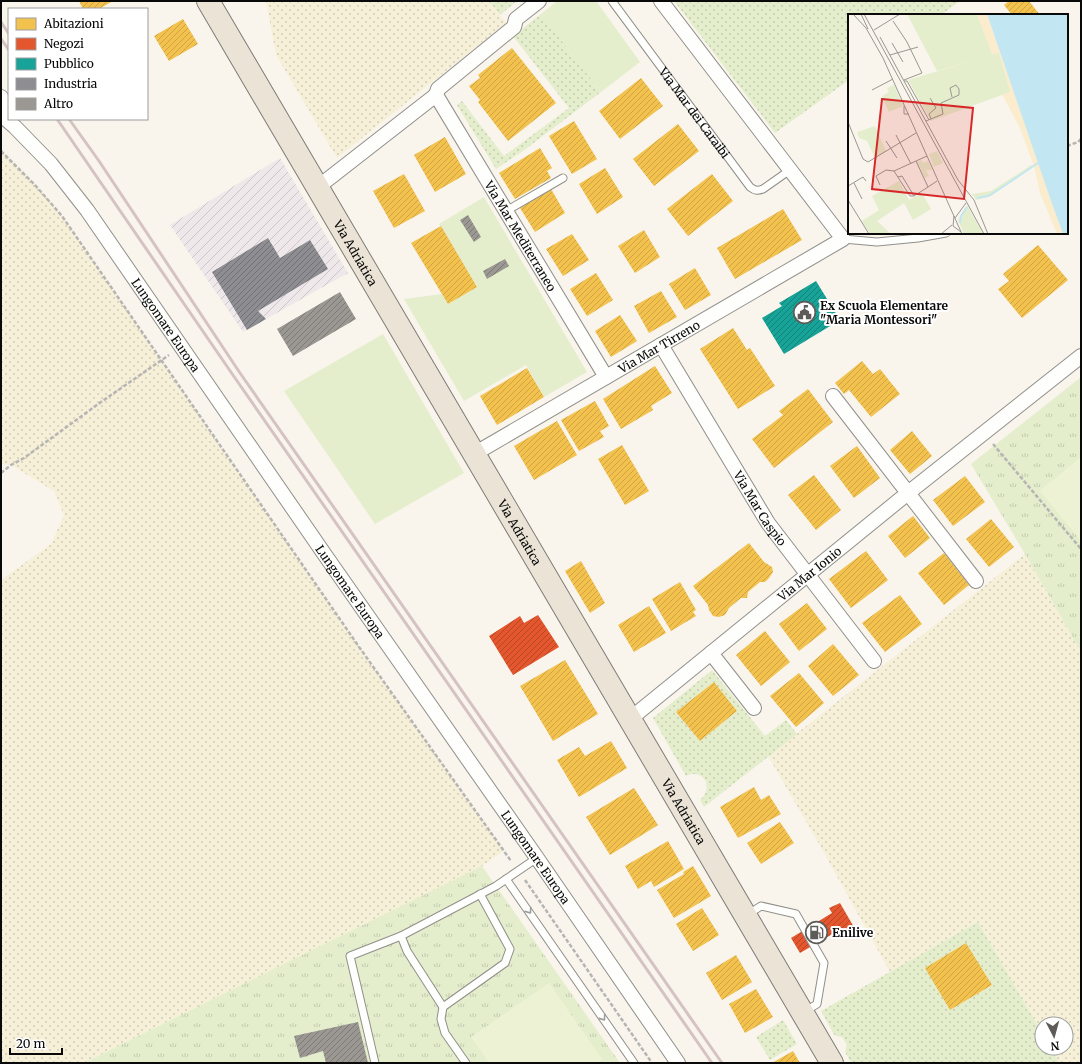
<svg xmlns="http://www.w3.org/2000/svg" width="1082" height="1064" viewBox="0 0 1082 1064" font-family="Merriweather,serif">
<defs>
<pattern id="industrial-furrows" width="10" height="10" patternUnits="userSpaceOnUse"><rect width="10" height="10" fill="#efe8ea"/><path d="M-1 1l2-2M0 10L10 0M9 11l2-2" fill="none" stroke="#ccc6c7"/></pattern>
<pattern id="farmland-dots" width="8" height="8" patternUnits="userSpaceOnUse"><rect width="8" height="8" fill="#f6f0d8"/><path d="M2 2h.1M6 6h.1" fill="none" stroke="#d2ccb8" stroke-width="1.8" stroke-linecap="round"/></pattern>
<pattern id="park-tufts" width="24" height="20" patternUnits="userSpaceOnUse"><rect width="24" height="20" fill="#e4eecc"/><path d="M3 7l-1-3M5 7V3M7 7l1-3M15 17l-1-3M17 17v-4M19 17l1-3" fill="none" stroke="#c2cbae"/></pattern>
<pattern id="garden-dots" width="8" height="8" patternUnits="userSpaceOnUse"><rect width="8" height="8" fill="#e4eecc"/><path d="M2 2h.1M6 6h.1" fill="none" stroke="#c2cbae" stroke-width="1.8" stroke-linecap="round"/></pattern>
<pattern id="homes-hatch" width="6" height="6" patternUnits="userSpaceOnUse"><rect width="6" height="6" fill="#f2c14e"/><path d="M-1 1l2-2M0 6l6-6M5 7l2-2" fill="none" stroke="#cea443"/></pattern>
<pattern id="shops-hatch" width="6" height="6" patternUnits="userSpaceOnUse"><rect width="6" height="6" fill="#e4572e"/><path d="M-1 1l2-2M0 6l6-6M5 7l2-2" fill="none" stroke="#b74625"/></pattern>
<pattern id="public-hatch" width="6" height="6" patternUnits="userSpaceOnUse"><rect width="6" height="6" fill="#17a398"/><path d="M-1 1l2-2M0 6l6-6M5 7l2-2" fill="none" stroke="#13837a"/></pattern>
<pattern id="industry-hatch" width="6" height="6" patternUnits="userSpaceOnUse"><rect width="6" height="6" fill="#8d8d92"/><path d="M-1 1l2-2M0 6l6-6M5 7l2-2" fill="none" stroke="#717175"/></pattern>
<pattern id="building-hatch" width="6" height="6" patternUnits="userSpaceOnUse"><rect width="6" height="6" fill="#9b9893"/><path d="M-1 1l2-2M0 6l6-6M5 7l2-2" fill="none" stroke="#7d7a76"/></pattern>
</defs>
<rect width="100%" height="100%" fill="#f9f5ec"/>
<path fill="url(#industrial-furrows)" d="M280 158 348 273 243 332 170 225Z"/>
<path fill="url(#farmland-dots)" d="M266 1H489L506 23 337 158 276 55Z
M1 151 35 185 62 216 357 644 504 851 482 866 84 1063H1V580L51 544 64 515 54 491 11 465 1 464Z
M1025 554 1081 652V1063H1059L1051 1048H1066V1024H1042V1033L978 922 890 972 818 842 768 756Z"/>
<path fill="#e4eecc" d="M557 1H596L640 62 601 92 541 14Z
M484 197 587 372 544 397 526 365 464 401 404 299 442 294 448 304 477 287 439 224Z
M383 334 464 473 375 524 284 391Z"/>
<path fill="url(#park-tufts)" d="M1081 377V652L1025 554 971 464Z
M482 866 620 1063H84Z"/>
<path fill="url(#garden-dots)" fill-rule="evenodd" d="M489 1H517L500 15Z
M674 1H960L941 15H849V80L775 133Z
M541 14 601 92 523 151 496 169 457 105 462 101 504 156 569 108 513 36Z
M712 670 765 736 786 720 797 734 704 807 700 800C715 787 703 768 686 776L653 718ZM714 682 737 711 700 741 676 712Z
M978 922 1042 1033V1048H1051L1059 1063H851L845 1052 847 1045 842 1037 835 1036 821 1011ZM966 944 992 985 950 1010 926 968Z
M783 1020 797 1044 770 1060 756 1037Z"/>
<path fill="#edf2d5" d="M1081 457V541L1040 491Z
M549 983 602 1059 597 1063H489L471 1037Z"/>
<path fill="url(#homes-hatch)" d="M79 1H113L99 9H83Z
M1009 1H1029L1040 15H1012L1004 5Z
M183 19 198 44 169 61 154 36Z
M512 48 556 103 508 141 478 102 480 100 469 86 480 78 478 75Z
M641 78 663 106 620 139 599 111Z
M574 121 597 159 572 174 549 136Z
M678 124 699 151 654 186 633 159Z
M445 137 466 174 435 192 414 155Z
M540 148 552 168 547 171 551 178 515 199 499 173Z
M605 168 623 197 597 214 579 184Z
M404 174 425 211 394 228 373 191Z
M712 174 733 201 688 236 667 209Z
M551 189 565 213 535 232 520 208Z
M783 209 802 240 735 279 717 248Z
M441 226 477 287 448 304 411 243Z
M644 230 660 257 635 273 618 246Z
M572 234 589 260 563 276 546 249Z
M1038 245 1068 280 1022 318 998 289 1009 281 1003 274Z
M695 268 711 295 685 310 669 284Z
M596 273 613 300 587 316 570 289Z
M661 291 677 317 649 333 634 306Z
M620 315 637 341 611 357 595 331Z
M733 328 747 350 750 348 775 386 738 409 700 349Z
M862 361 873 374 880 369 900 394 871 417 849 390 844 394 835 383Z
M655 366 672 393 651 406 653 410 621 429 603 399Z
M527 368 544 397 497 425 480 396Z
M808 389 833 422 774 468 752 439 783 415 779 411Z
M595 401 609 426 600 431 604 437 579 451 561 420Z
M557 421 577 455 534 480 514 446Z
M912 431 932 456 910 474 890 450Z
M622 445 649 491 625 505 598 459Z
M857 446 880 478 854 498 830 466Z
M814 475 841 510 816 530 788 495Z
M965 476 985 502 953 526 933 500Z
M913 516 930 538 905 558 888 536Z
M991 519 1014 547 989 567 966 539Z
M749 543 764 562 772 567 773 572 769 578 765 582H760L748 592 747 598H741L729 608 725 615 719 617 713 616 709 610 708 605 693 586Z
M866 551 888 580 851 608 829 579Z
M944 553 969 585 944 605 918 573Z
M581 561 605 603 590 613 565 571Z
M680 582 696 610 693 612 696 616 671 631 652 599Z
M900 595 922 624 885 652 862 623Z
M807 603 827 629 799 651 779 624Z
M649 606 666 633 634 652 618 625Z
M765 631 790 662 761 686 736 655Z
M833 644 859 675 833 696 808 666Z
M565 660 598 714 553 741 520 686Z
M799 673 824 703 796 727 770 696Z
M714 682 737 711 700 741 676 712Z
M611 741 627 768 579 797 557 760 579 747 585 756Z
M754 787 761 800 769 795 781 814 738 838 720 807Z
M634 788 658 825 610 855 586 817Z
M780 822 794 843 761 864 747 843Z
M668 841 684 869 654 887 651 881 638 889 625 866Z
M693 866 711 896 674 918 657 890 684 874 683 872Z
M702 908 719 935 693 951 676 924Z
M966 943 992 985 950 1010 925 968Z
M736 955 752 982 722 1000 706 973Z
M756 989 773 1017 745 1033 729 1004Z
M793 1051 800 1063H772Z"/>
<path fill="url(#shops-hatch)" d="M538 615 559 647 513 675 489 636 520 616 524 623Z
M840 903 855 929 844 935 841 929 800 953 791 938 832 913 829 908Z"/>
<path fill="url(#public-hatch)" d="M816 281 840 320 784 354 762 318 782 306 779 303Z"/>
<path fill="url(#industry-hatch)" d="M268 238 280 258 310 240 328 269 258 311 266 319 247 330 212 272Z"/>
<path fill="url(#building-hatch)" d="M468 215 481 237 474 242 460 220Z
M505 259 509 266 487 279 483 271Z
M340 292 356 319 293 356 277 329Z
M358 1022 368 1063H326L323 1051 300 1058 294 1036Z"/>
<g fill="none" stroke-linecap="round" stroke-linejoin="round">
<defs>
<g id="lane">
<path id="s1" d="M612 1 750 187C755 191 758 191 763 189L790 170"/>
<path d="M506 211 563 178"/>
<path d="M843 239 877 242 918 238 946 233"/>
<path d="M506 879 634 1063"/>
<path d="M747 915 761 906 796 914 824 963 817 1004 804 1012"/>
<path d="M401 936 407 951 443 1007"/>
<path d="M375 1063 350 956 401 936 496 886 537 858"/>
<path d="M466 1063 445 1033 441 1019 443 1007 505 963 510 949 480 894"/>
</g>
<g id="street">
<path d="M436 95 438 89 514 27 516 19 539 1"/>
<path d="M1 97 9 113"/>
<path id="s2" d="M1 115 15 127 51 164 87 210 325 555 537 858 678 1063"/>
<path id="s3" d="M318 187 436 95 606 377"/>
<path id="s4" d="M661 345 768 523 874 661"/>
<path d="M833 396 976 581"/>
<path id="s5" d="M474 454 843 239 661 1"/>
<path d="M711 653 754 708"/>
<path id="s6" d="M630 719 908 493 1081 356"/>
</g>
<g id="primary">
<path id="s7" d="M208 1 832 1063"/>
</g>
</defs>
<use href="#lane" stroke="#918f8b" stroke-width="9"/>
<use href="#street" stroke="#918f8b" stroke-width="16"/>
<use href="#primary" stroke="#7e7d78" stroke-width="24"/>
<path stroke="#b6b5b4" stroke-width="2.5" stroke-dasharray="4 2" stroke-linecap="butt" d="M1067 146 1078 142 1081 139
M1 151 35 185 62 216 357 644 511 861
M993 444 1081 549
M1 473 11 465 24 458 101 402 169 355
M525 880 652 1063"/>
<use href="#lane" stroke="#fefefc" stroke-width="7"/>
<use href="#street" stroke="#fefefc" stroke-width="14"/>
<use href="#primary" stroke="#ebe4d6" stroke-width="22"/>
<path stroke="#d5c3c4" stroke-width="3" d="M1 22 9 34
M1 39 9 50
M57 119 235 378 712 1063
M69 119 99 161 240 373 722 1063"/>
</g>
<defs><path id="oneway-chevron" d="M-2-3.5L2.5 0L-2 3.5" fill="none" stroke-width="1.6" stroke-linecap="round" stroke-linejoin="round"/></defs>
<g stroke="#9c9c9b">
<use href="#oneway-chevron" transform="translate(529 911) rotate(55)"/>
<use href="#oneway-chevron" transform="translate(603 1018) rotate(55)"/>
</g>
<defs>
<symbol id="civic-ring" viewBox="-11 -11 22 22"><circle r="9.5" fill="#fff" stroke="#5d5c58" stroke-width="1.5"/><path d="M-.6-6.5H3V-4.5H.6V-3L4-1V1h2V6H-6V1h2V-1L-.6-3ZM-1.2 2.5V6h2.4V2.5Z" fill="#5d5c58"/></symbol>
<symbol id="fuel-ring" viewBox="-11 -11 22 22"><circle r="9.5" fill="#fff" stroke="#5d5c58" stroke-width="1.5"/><path d="M-5.5-6h7V0h2V4h1.3V-2.5L3-4.5l.8-.8L6-3V5H2.5V1h-1V6h-7ZM-4.2-4.7v3.2H.2V-4.7Z" fill="#5d5c58"/></symbol>
</defs>
<g fill-rule="evenodd">
<use href="#civic-ring" x="792" y="300" width="25" height="25"/>
<use href="#fuel-ring" x="804" y="920" width="25" height="25"/>
</g>
<g text-anchor="middle" dominant-baseline="central" stroke-width="4" stroke-linejoin="round" paint-order="stroke">
<g font-size="12" fill="#090909" stroke="#fff">
<text stroke="none"><textPath href="#s1" startOffset="139">Via Mar dei Caraibi</textPath></text>
<text stroke="none"><textPath href="#s3" startOffset="314">Via Mar Mediterraneo</textPath></text>
<text stroke="none"><textPath href="#s7" startOffset="292">Via Adriatica</textPath></text>
<text stroke="none"><textPath href="#s2" startOffset="268">Lungomare Europa</textPath></text>
<text stroke="none"><textPath href="#s5" startOffset="214">Via Mar Tirreno</textPath></text>
<text stroke="none"><textPath href="#s4" startOffset="191">Via Mar Caspio</textPath></text>
<text stroke="none"><textPath href="#s7" startOffset="616">Via Adriatica</textPath></text>
<text stroke="none"><textPath href="#s6" startOffset="231">Via Mar Ionio</textPath></text>
<text stroke="none"><textPath href="#s2" startOffset="592">Lungomare Europa</textPath></text>
<text stroke="none"><textPath href="#s7" startOffset="940">Via Adriatica</textPath></text>
<text stroke="none"><textPath href="#s2" startOffset="916">Lungomare Europa</textPath></text>
</g>
<g font-size="12" font-weight="bold" fill="#090909" stroke="#fff" text-anchor="start">
<text x="820" y="305">Ex Scuola Elementare<tspan x="820" dy="14">"Maria Montessori"</tspan></text>
<text x="832" y="932">Enilive</text>
</g>
</g>
<g transform="translate(848 14)">
<rect width="220" height="220" fill="#f9f5ec"/>
<path d="M59 0H129L145 41 89 57ZM89 137 95 149 86 153 81 140ZM73 146 75 149 80 147 84 156H78L81 162 77 164 69 148ZM185 150 183 154 143 182 128 186 124 180 143 177ZM119 191 135 220H116L110 206Z" fill="#e4eecc"/>
<path d="M129 0H139L215 220H209L192 179 186 152 172 114 154 80 159 79Z" fill="#faeccc"/>
<path d="M151 39 162 78 83 107 60 66ZM27 112 38 137 27 144 19 127 11 124 9 118Z" fill="#e4eecc"/>
<path d="M46 71 55 92 41 98 34 82 41 78 39 74ZM51 167 61 186 74 179 83 195 65 206 56 189 29 207 43 220H22L14 207 31 196 24 182Z" fill="#e4eecc"/>
<path d="M139 0H220V220H215L201 181Z" fill="#c2e7f3"/>
<path fill="none" stroke="#c2e7f3" stroke-width="2" d="M129 184 140 182 153 174 190 149M112 209 113 202 119 193"/>
<path fill="none" stroke="#999791" stroke-width="1" d="M5 0 18 14 35 44 114 220M13 0 20 15M16 0 136 220M45 7 59 28 74 59 56 66M26 16 52 0M32 23 110 166 126 186 140 220M44 29 55 48M42 41 70 33M56 67H59L81 106M24 76 45 65M82 84 88 94 81 100 83 105M56 92V100H61M78 107 95 100 93 89 111 81V75L108 71 102 74 104 83M0 108 15 145 20 148 68 119M48 121 63 150M38 127 49 144M68 147 80 173 89 167M46 157 79 142M46 157 62 182H66M50 163 54 162 66 182M6 169 14 185M32 171 28 162 38 156 46 157M0 172 15 163 18 167M66 182 80 173M0 186 21 220M106 202 105 212 113 218M107 204 118 189M93 220 104 211"/>
<path fill="#d62828" fill-opacity="0.15" stroke="#d62828" stroke-width="2" d="M34 85 125 94 116 185 24 175Z"/>
<rect width="220" height="220" fill="none" stroke="#090909" stroke-width="2"/>
</g>
<rect width="1082" height="1064" fill="none" stroke="#090909" stroke-width="4"/>
<rect x="8" y="8" width="140" height="112" fill="#ffffff" stroke="#9d9d9d"/>
<rect x="16" y="18" width="20" height="12" fill="#f2c14e" stroke="#9d9d9d"/>
<text x="44" y="28" font-size="12" fill="#090909">Abitazioni</text>
<rect x="16" y="38" width="20" height="12" fill="#e4572e" stroke="#9d9d9d"/>
<text x="44" y="48" font-size="12" fill="#090909">Negozi</text>
<rect x="16" y="58" width="20" height="12" fill="#17a398" stroke="#9d9d9d"/>
<text x="44" y="68" font-size="12" fill="#090909">Pubblico</text>
<rect x="16" y="78" width="20" height="12" fill="#8d8d92" stroke="#9d9d9d"/>
<text x="44" y="88" font-size="12" fill="#090909">Industria</text>
<rect x="16" y="98" width="20" height="12" fill="#9b9893" stroke="#9d9d9d"/>
<text x="44" y="108" font-size="12" fill="#090909">Altro</text>
<g transform="translate(1054 1036) rotate(174)"><circle r="19" fill="#ffffff" stroke="#9d9d9d"/>
<path d="M0-3L7 15L0 10L-7 15Z" fill="#5d5c58"/>
<text y="-6" font-size="11" font-weight="bold" text-anchor="middle" fill="#090909">N</text>
</g>
<path d="M10 1048v6h52v-6" fill="none" stroke="#090909" stroke-width="2"/>
<text x="16" y="1048" font-size="12" fill="#090909" stroke="#ffffff" stroke-width="3" paint-order="stroke">20 m</text>
</svg>
